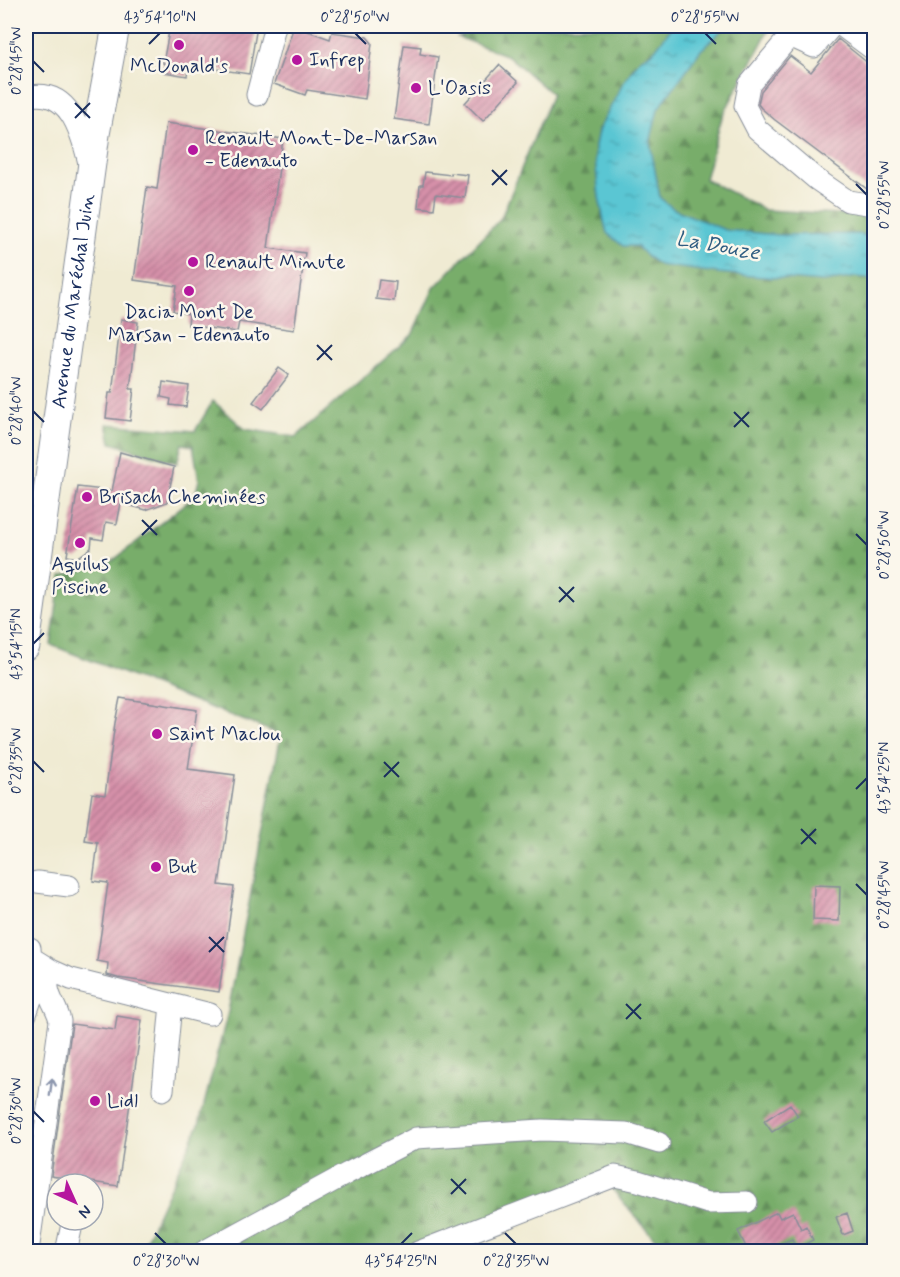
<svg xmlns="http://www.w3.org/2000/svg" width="900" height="1277" viewBox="0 0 900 1277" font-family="Mynerve,sans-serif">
<defs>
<pattern id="forest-firs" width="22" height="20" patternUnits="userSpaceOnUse" patternTransform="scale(1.5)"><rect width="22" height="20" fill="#78ad6a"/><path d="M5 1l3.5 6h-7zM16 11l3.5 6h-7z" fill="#628d5a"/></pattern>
<pattern id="water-ripples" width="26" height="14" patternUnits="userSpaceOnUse" patternTransform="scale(1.5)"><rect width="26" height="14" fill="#5ac6d3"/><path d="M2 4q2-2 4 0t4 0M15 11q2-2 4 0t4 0" fill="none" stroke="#4aa1ae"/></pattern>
<pattern id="building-hatch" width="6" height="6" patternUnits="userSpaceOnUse" patternTransform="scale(1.5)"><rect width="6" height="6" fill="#d690a9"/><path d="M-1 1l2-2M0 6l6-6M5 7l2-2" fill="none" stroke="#ad768d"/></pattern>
</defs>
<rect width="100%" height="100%" fill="#fbf7ec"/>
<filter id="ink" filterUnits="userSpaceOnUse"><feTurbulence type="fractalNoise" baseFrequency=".0167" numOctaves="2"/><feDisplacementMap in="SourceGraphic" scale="12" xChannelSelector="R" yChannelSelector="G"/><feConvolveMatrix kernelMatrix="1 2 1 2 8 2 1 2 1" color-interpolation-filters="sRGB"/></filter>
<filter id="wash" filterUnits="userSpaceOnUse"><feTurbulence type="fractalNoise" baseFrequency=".008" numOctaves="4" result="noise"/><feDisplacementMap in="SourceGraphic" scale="24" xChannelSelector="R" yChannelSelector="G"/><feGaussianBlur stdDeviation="1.35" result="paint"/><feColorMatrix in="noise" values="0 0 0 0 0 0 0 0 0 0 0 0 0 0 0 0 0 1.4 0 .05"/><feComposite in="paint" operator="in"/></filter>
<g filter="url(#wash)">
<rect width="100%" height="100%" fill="#f0ebd3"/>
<path fill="url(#forest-firs)" stroke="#4a6e64" stroke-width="1.5" d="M493 26H771L722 117 705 179 765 210 874 216V1251H665L607 1183 401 1251H141L199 1124 228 1012 281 735 51 645 61 576 111 562 195 496 199 480 193 446 182 444 177 463 111 443 107 424 195 431 213 401 245 429 296 437 412 335 434 288 501 218 552 94 508 56 458 37Z"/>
<path fill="url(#water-ripples)" stroke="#3a7a98" stroke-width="1.5" d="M673 26H725L723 29 700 51 658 109 650 143 660 198 674 209 725 230 778 235 859 234 874 236V279L857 277 823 282 718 273 659 265 645 255 637 246H623L607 233 604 221 599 197 595 157V146L598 131 625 80 640 59 653 52Z"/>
<g id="blocks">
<path fill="url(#building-hatch)" d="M170 26H183L212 30V26H257L249 74 189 65 187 76 163 72 165 64 163 63Z
M294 26 330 39 332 32 367 37 372 43 365 99 307 90 305 95 274 84Z
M838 39 874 68V192H871L775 120 761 108 758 104 761 91 790 56 811 72Z
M404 45 421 47 420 54 438 57 429 124 394 119Z
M499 65 518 82 483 121 465 103Z
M166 123 283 139 268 248 305 253 294 330 239 322 237 332 188 325 189 314 173 311 177 286 134 280 147 187 157 189Z
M425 172 451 175V173L468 175 465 198 436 194 434 209 418 207 420 185H423Z
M379 280 396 282 394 301 376 299Z
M121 319 138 322 130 389H134L130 421 106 418 109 393H112Z
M279 368 289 375 263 409 253 402Z
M163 382 189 386 186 407 170 405 171 399 161 397Z
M120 452 174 467 167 502 146 510 121 503 117 524 106 522 103 540 92 538 91 548 77 558 67 556 78 487 112 491Z
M120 698 197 710 188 769 235 775 219 885 234 887 219 992 118 978 107 975 108 963 97 961 108 883 93 881 98 843 85 841 92 793 105 795 115 723Z
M814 885 840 886 839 921 813 920Z
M117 1016 142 1020 118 1186 51 1176 72 1024 115 1030Z
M790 1104 798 1116 772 1132 764 1121Z
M777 1212 780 1218 793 1212 801 1229 806 1226 813 1240 796 1249 792 1239 765 1251H748L738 1231Z
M847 1213 853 1231 843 1235 836 1217Z"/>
</g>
</g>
<g filter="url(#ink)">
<use href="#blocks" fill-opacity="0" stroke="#868d98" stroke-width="1.5"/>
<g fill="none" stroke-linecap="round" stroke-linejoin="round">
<defs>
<path id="minor" d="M832 26 814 47 790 36 749 85 745 106 757 129 816 179 848 201 874 205
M842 26 874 50
M257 95 275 26
M26 97C69 86 81 131 89 163
M37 882 69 886
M26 956 30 957 51 970 71 979 210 1014
M26 1014 33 994 30 948
M163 1090 171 1004
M28 1252 60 1021C58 1009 47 996 48 985 48 980 50 975 51 970
M66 1252 73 1220
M203 1252 348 1173 416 1138 542 1130 626 1133 659 1143
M418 1252 615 1176 638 1181 708 1203 747 1202"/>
<g id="major">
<path id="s1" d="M26 646 96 134 116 26"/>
</g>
</defs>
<use href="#minor" stroke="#868d98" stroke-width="23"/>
<use href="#major" stroke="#868d98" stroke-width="29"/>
<use href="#minor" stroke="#fff" stroke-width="21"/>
<use href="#major" stroke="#fff" stroke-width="27"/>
</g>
<defs><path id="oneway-shaft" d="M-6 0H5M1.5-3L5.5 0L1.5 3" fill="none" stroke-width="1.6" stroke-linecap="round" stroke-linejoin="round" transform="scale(1.5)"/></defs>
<use stroke="#8d97ae" href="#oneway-shaft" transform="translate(51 1087) rotate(-82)"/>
</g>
<path fill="none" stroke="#1b2f5e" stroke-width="2" d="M355 33 366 44M705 33 716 44M149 44 160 33M33 61 44 72M75 103 90 118M75 118 90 103M492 170 507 185M856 184 867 195M492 185 507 170M317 345 332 360M317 360 332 345M33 411 44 422M734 412 749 427M734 427 749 412M142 520 157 535M856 534 867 545M142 535 157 520M559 587 574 602M559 602 574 587M33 644 44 633M33 761 44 772M384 762 399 777M384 777 399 762M856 789 867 778M801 829 816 844M801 844 816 829M856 884 867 895M209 937 224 952M209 952 224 937M626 1004 641 1019M626 1019 641 1004M33 1111 44 1122M451 1179 466 1194M451 1194 466 1179M155 1233 166 1244M505 1233 516 1244M401 1244 412 1233"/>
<g fill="#b5179e" stroke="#fbf7ec" stroke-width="2">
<circle cx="179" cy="45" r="6"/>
<circle cx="297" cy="60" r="6"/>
<circle cx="416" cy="88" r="6"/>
<circle cx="193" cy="150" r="6"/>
<circle cx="193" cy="262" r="6"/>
<circle cx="189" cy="291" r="6"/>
<circle cx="87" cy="497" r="6"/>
<circle cx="80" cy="543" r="6"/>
<circle cx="157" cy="734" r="6"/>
<circle cx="156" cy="867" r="6"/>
<circle cx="95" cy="1101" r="6"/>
</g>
<g text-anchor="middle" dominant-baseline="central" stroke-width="5" stroke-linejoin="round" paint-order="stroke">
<g font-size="20" fill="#1b2f5e" stroke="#fbf7ec" text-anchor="start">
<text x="309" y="60">Infrep</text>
<text x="179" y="66" text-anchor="middle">McDonald's</text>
<text x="428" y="88">L'Oasis</text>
<text x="205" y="138">Renault Mont-De-Marsan<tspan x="205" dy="23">- Edenauto</tspan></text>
<text x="205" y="262">Renault Minute</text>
<text x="189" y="312" text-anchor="middle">Dacia Mont De<tspan x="189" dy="23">Marsan - Edenauto</tspan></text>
<text x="99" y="497">Brisach Cheminées</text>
<text x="80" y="564" text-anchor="middle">Aquilus<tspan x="80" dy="23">Piscine</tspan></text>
<text x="169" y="734">Saint Maclou</text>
<text x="168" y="867">But</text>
<text x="107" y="1101">Lidl</text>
</g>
<g font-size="20" fill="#1b2f5e" stroke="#fbf7ec">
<text stroke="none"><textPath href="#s1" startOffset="348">Avenue du Maréchal Juin</textPath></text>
</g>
<g font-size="21" font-style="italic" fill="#2e5c81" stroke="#fbf7ec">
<text transform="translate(718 246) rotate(10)">La Douze</text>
</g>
</g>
<rect width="900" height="1277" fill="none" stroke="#fbf7ec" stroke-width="66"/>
<g transform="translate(75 1202) rotate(135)"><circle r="28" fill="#fbf7ec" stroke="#a1a7b3" stroke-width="1.5"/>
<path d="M0-4.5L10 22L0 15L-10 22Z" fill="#b5179e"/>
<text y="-9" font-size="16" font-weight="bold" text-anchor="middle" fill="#1b2f5e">N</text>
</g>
<rect x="33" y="33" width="834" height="1211" fill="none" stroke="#1b2f5e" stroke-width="2"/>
<g font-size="15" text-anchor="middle" fill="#1b2f5e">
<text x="160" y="22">43°54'10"N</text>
<text x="355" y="22">0°28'50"W</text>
<text x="705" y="22">0°28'55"W</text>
<text transform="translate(16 61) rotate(-90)" y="5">0°28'45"W</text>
<text transform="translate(884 195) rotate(-90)" y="5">0°28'55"W</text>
<text transform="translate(16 411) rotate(-90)" y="5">0°28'40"W</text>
<text transform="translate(884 545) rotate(-90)" y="5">0°28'50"W</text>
<text transform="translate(16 644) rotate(-90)" y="5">43°54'15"N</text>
<text transform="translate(16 761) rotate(-90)" y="5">0°28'35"W</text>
<text transform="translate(884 778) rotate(-90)" y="5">43°54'25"N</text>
<text transform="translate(884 895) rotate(-90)" y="5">0°28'45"W</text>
<text transform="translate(16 1111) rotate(-90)" y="5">0°28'30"W</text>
<text x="166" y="1266">0°28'30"W</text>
<text x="401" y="1266">43°54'25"N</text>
<text x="516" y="1266">0°28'35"W</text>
</g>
</svg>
